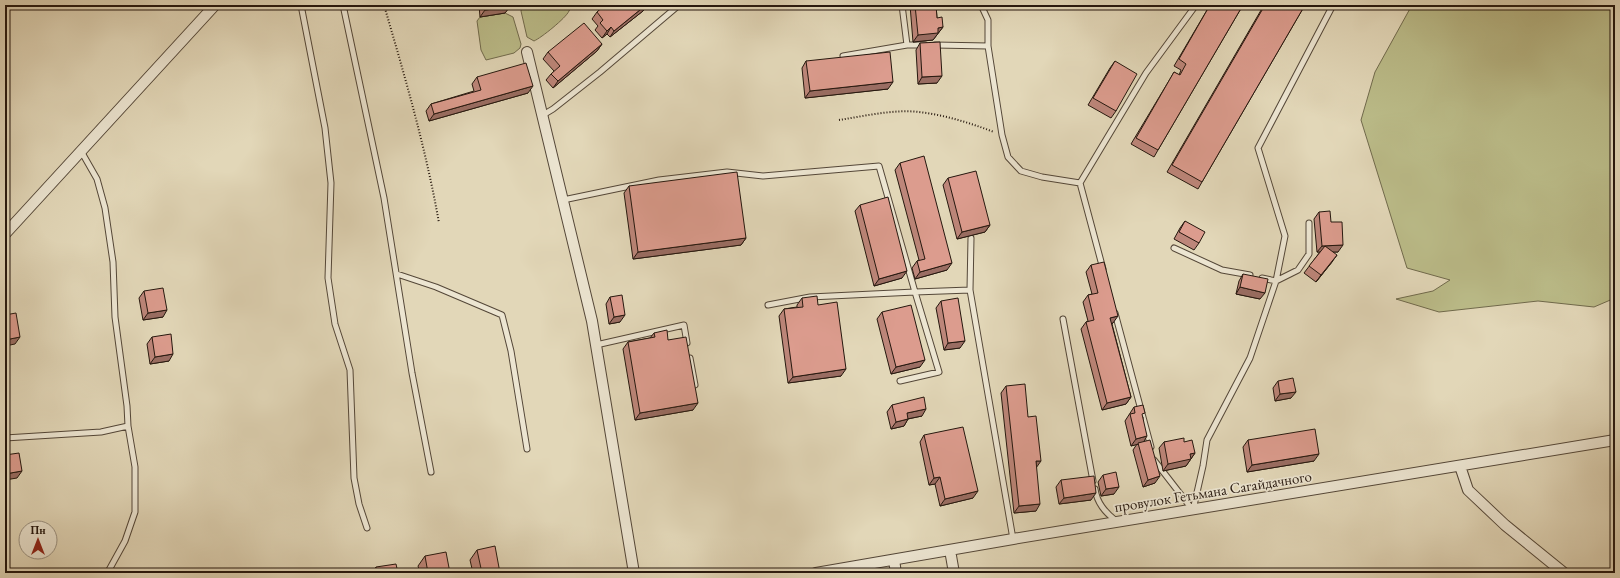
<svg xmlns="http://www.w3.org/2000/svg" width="1620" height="578" viewBox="0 0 1620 578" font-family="'EB Garamond',serif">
<rect width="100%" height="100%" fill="#e2d7b8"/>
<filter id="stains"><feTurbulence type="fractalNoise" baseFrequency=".005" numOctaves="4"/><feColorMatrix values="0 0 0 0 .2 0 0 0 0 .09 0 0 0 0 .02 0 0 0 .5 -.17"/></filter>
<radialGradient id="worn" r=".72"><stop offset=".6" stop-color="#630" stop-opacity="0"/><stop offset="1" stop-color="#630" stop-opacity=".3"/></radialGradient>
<path fill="#bbbc89" stroke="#706a4c" d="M522 5H570C570 7 570 10 569 11 566 18 541 38 534 41L527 37 521 11Z
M1412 5H1615V298L1594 307 1538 301 1439 312 1396 299 1433 291 1450 280 1407 268 1361 120 1375 72Z
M505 13 513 17 521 44 520 48 514 53 486 60 481 50 477 21 480 17Z"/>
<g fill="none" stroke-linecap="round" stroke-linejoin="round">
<defs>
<path id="lane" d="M301 5 325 128 331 183 328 278 335 324 350 370 354 478 359 504 367 528
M343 5 384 198 412 373 431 472
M902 5 907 45
M981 5 988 20V46L1002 135 1008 157 1021 171 1042 177 1080 183
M935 45 988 46
M843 56 907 45H925
M543 115 553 109 600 72 679 5
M563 200 659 180 727 172 763 176 879 166 915 292 970 290
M971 238 970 290 1013 539
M1174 248 1222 270 1250 275
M1103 269 1080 183 1146 73 1196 5
M397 274 436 287 502 315 511 351 527 449
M1262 278 1276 281 1298 270 1309 254V223
M768 305 810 297 915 292 939 372 900 381
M1115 313 1151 447
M1063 319 1093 481
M596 345 684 325 687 343
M690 358 695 385
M5 438 101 432 128 426 127 406 115 317 113 262 105 208 97 179 81 151
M1154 460 1192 509
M1095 489C1097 503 1105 512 1116 521
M1193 510 1203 466 1207 440 1250 358 1276 281 1285 236 1258 148 1333 5
M105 573 109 570 125 541 135 512V467L128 426"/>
<path id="street" d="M527 52 592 321 634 573
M5 234 215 5
M1460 466 1468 490 1505 525 1564 573
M950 550 954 573
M894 560 896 573
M816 573 1013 539 1615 440"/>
</defs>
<use href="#lane" stroke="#544738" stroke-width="7"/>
<use href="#street" stroke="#544738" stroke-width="12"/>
<path stroke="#25170e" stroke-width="2" stroke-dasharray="1 2" stroke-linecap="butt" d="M384 5C405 77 426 149 439 223
M839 120C865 116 894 109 919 112 945 115 970 123 994 132"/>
<use href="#lane" stroke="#ece5d1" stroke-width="5"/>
<use href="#street" stroke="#ece5d1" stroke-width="10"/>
</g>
<path fill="#bd867a" stroke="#25170e" d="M479 5H510L505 13 480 17Z
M605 5H647L643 11 610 37 607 34 602 38 595 30 598 26 592 19 597 12Z
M910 5H936L937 18 943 27 933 40 913 42Z
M1210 5H1243L1158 150 1154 157 1131 144 1170 79 1174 72 1179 75 1181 70 1174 66Z
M1264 5H1305L1202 182 1198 189 1167 172Z
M920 43 937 83 918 84 916 50Z
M602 44 597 51 553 88 546 80 551 74 554 71 543 59 548 52Z
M806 61 888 89 805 98 802 68Z
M1115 61 1116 111 1111 118 1088 105 1110 68Z
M477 77 528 93 429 121 426 111 431 104 474 91 472 84Z
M900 163 947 270 915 279 912 268 917 261 919 260 895 170Z
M948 178 990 225 985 232 957 239 943 185Z
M629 186 746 238 741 245 633 259 624 193Z
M860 205 902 278 874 286 855 211Z
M1319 212 1331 222 1338 252H1333L1332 262 1316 282 1304 273 1320 252H1317L1314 219Z
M1185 221 1199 243 1194 250 1174 239 1180 228Z
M1091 265 1113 323 1112 324 1131 397 1126 404 1102 410 1081 329 1086 322 1088 321 1083 302 1088 295 1092 294 1086 272Z
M1243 274 1260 299 1236 294 1239 281Z
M144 291 163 317 143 320 139 298Z
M610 297 620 322 609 324 606 304Z
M802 298 818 305 841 376 788 383 779 316 784 309 797 307V305Z
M941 301 960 348 944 350 936 308Z
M882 312 920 367 891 374 877 319Z
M654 333 668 340 693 410 635 420 623 349 628 342 650 338Z
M152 337 169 361 150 364 147 344Z
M1278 381 1291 398 1275 401 1273 388Z
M1006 386 1028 417 1036 467V511L1014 513 1001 393Z
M892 405 922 416 908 419 904 426 891 429 887 412Z
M1134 407 1143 417V442L1155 483 1143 487 1133 450 1137 444 1131 446 1125 421Z
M924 435 973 498 940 506 935 484 929 485 920 442Z
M1248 440 1314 461 1247 472 1243 447Z
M1164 442H1184L1195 453 1186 466 1163 471 1159 448Z
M1103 475 1114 494 1101 496 1098 482Z
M1061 480 1091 500 1059 504 1056 487Z
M477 550 500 573H473L470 560Z
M425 556 450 573H420L418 566Z
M376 567 377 573H372Z"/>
<path fill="#9a6d63" stroke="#25170e" d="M646 5H647L643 11 610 37 614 31Z
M510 7 505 13 480 17 485 10Z
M611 27 607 34 602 38 607 31Z
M943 27 933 40 913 42 918 35 938 28Z
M602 44 597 51 553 88 558 81Z
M942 76 937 83 918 84 922 77Z
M893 82 888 89 805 98 810 91Z
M533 86 528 93 429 121 434 114Z
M990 225 985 232 957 239 962 232Z
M746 238 741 245 633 259 638 252Z
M1343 245 1338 252H1317L1322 246Z
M1337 255 1332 262 1316 282 1321 275Z
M952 263 947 270 915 279 920 272Z
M907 271 902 278 874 286 879 279Z
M1240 287 1265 293 1260 299 1236 294Z
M167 310 163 317 143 320 148 313Z
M625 315 620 322 609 324 614 317Z
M1118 316 1113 323 1106 325 1110 318Z
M20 337 15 344 5 346V340Z
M965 341 960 348 944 350 948 343Z
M173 354 169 361 150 364 155 357Z
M925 360 920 367 891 374 896 367Z
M846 369 841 376 788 383 793 377Z
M1296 392 1291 398 1275 401 1280 394Z
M1131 397 1126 404 1102 410 1107 403Z
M698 403 693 410 635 420 640 413Z
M926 409 922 416 902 420 907 413Z
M908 419 904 426 891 429 896 422Z
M1147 436 1143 443 1131 446 1136 439Z
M1195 453 1186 466 1163 471 1168 464 1190 454Z
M1319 454 1314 461 1247 472 1252 465Z
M1036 461H1041L1036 468Z
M22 471 17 478 5 480V474Z
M1160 476 1155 483 1143 487 1148 480Z
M940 477 935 484 929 485 934 478Z
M1119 487 1114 494 1101 496 1106 489Z
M978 491 973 498 940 506 945 499Z
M1096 493 1091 500 1059 504 1064 498Z
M1040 504 1036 511 1014 513 1019 506Z"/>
<path fill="#dc9c8e" stroke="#25170e" d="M484 5H510V7L485 10Z
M605 5H646L614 31 611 27 607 31 600 23 603 20 597 12Z
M915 5H936L937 18 942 17 943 27 938 28V33L918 35Z
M1210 5H1243L1158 150 1136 138 1174 72 1180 75 1186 64 1179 59Z
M1265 5H1305L1202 182 1172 165Z
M584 23 602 44 558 81 551 74 560 66 548 52Z
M940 42 942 76 922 77 920 43Z
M890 52 893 82 810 91 806 61Z
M1115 61 1137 74 1116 111 1093 98Z
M526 63 533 86 434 114 431 104 481 90 477 77Z
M924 156 952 263 920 272 917 261 925 259 900 163Z
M976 171 990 225 962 232 948 178Z
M737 172 746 238 638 252 629 186Z
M888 197 907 271 879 279 860 205Z
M1330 211 1331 222H1342L1343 245 1322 246 1319 212Z
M1185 221 1205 232 1199 243 1179 232Z
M1325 246 1337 255 1321 275 1309 266Z
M1104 262 1118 316 1110 318 1131 397 1107 403 1086 322 1094 320 1088 295 1098 293 1091 265Z
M1243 274 1268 279 1265 293 1240 287Z
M163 288 167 310 148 313 144 291Z
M622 295 625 315 614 317 610 297Z
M817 296 818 305 837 302 846 369 793 377 784 309 803 307 802 298Z
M958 298 965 341 948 343 941 301Z
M911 305 925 360 896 367 882 312Z
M16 313 20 337 5 340V315Z
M667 330 668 340 686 337 698 403 640 413 628 342 655 337 654 333Z
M171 334 173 354 155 357 152 337Z
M1293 378 1296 392 1280 394 1278 381Z
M1025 384 1028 417 1036 416 1041 461H1036L1040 504 1019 506 1006 386Z
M924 397 926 409 907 413 908 419 896 422 892 405Z
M1143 405 1145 413 1142 414 1147 436 1136 439 1130 414 1135 413 1134 407Z
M963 427 978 491 945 499 940 477 934 478 924 435Z
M1315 429 1319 454 1252 465 1248 440Z
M1184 438V442L1192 440 1195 453 1190 454 1191 459 1168 464 1164 442Z
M1150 440 1160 476 1148 480 1138 443Z
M19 453 22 471 5 474V455Z
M1116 472 1119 487 1106 489 1103 475Z
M1094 476 1096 493 1064 498 1061 480Z
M495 546 500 573H482L477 550Z
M446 552 450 573H428L425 556Z
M396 564 398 573H377L376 567Z"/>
<g text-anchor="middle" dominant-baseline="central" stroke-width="3.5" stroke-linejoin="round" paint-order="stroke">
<g font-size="15" fill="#25170e" stroke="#ece5d1">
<text transform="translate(1213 491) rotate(-9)">провулок Гетьмана Сагайдачного</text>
</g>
</g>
<rect width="1620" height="578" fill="none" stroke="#e2d7b8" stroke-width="20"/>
<rect x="6" y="6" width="1608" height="566" fill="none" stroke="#25170e" stroke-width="2"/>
<rect x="10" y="10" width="1600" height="558" fill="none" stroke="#25170e"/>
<g transform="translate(38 540)"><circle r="19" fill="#ece5d1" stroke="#9c9383"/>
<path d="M0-3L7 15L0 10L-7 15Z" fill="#8f2418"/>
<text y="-6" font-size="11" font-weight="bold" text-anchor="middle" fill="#25170e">Пн</text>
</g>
<rect width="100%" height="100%" filter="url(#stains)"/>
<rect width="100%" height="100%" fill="url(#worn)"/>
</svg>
